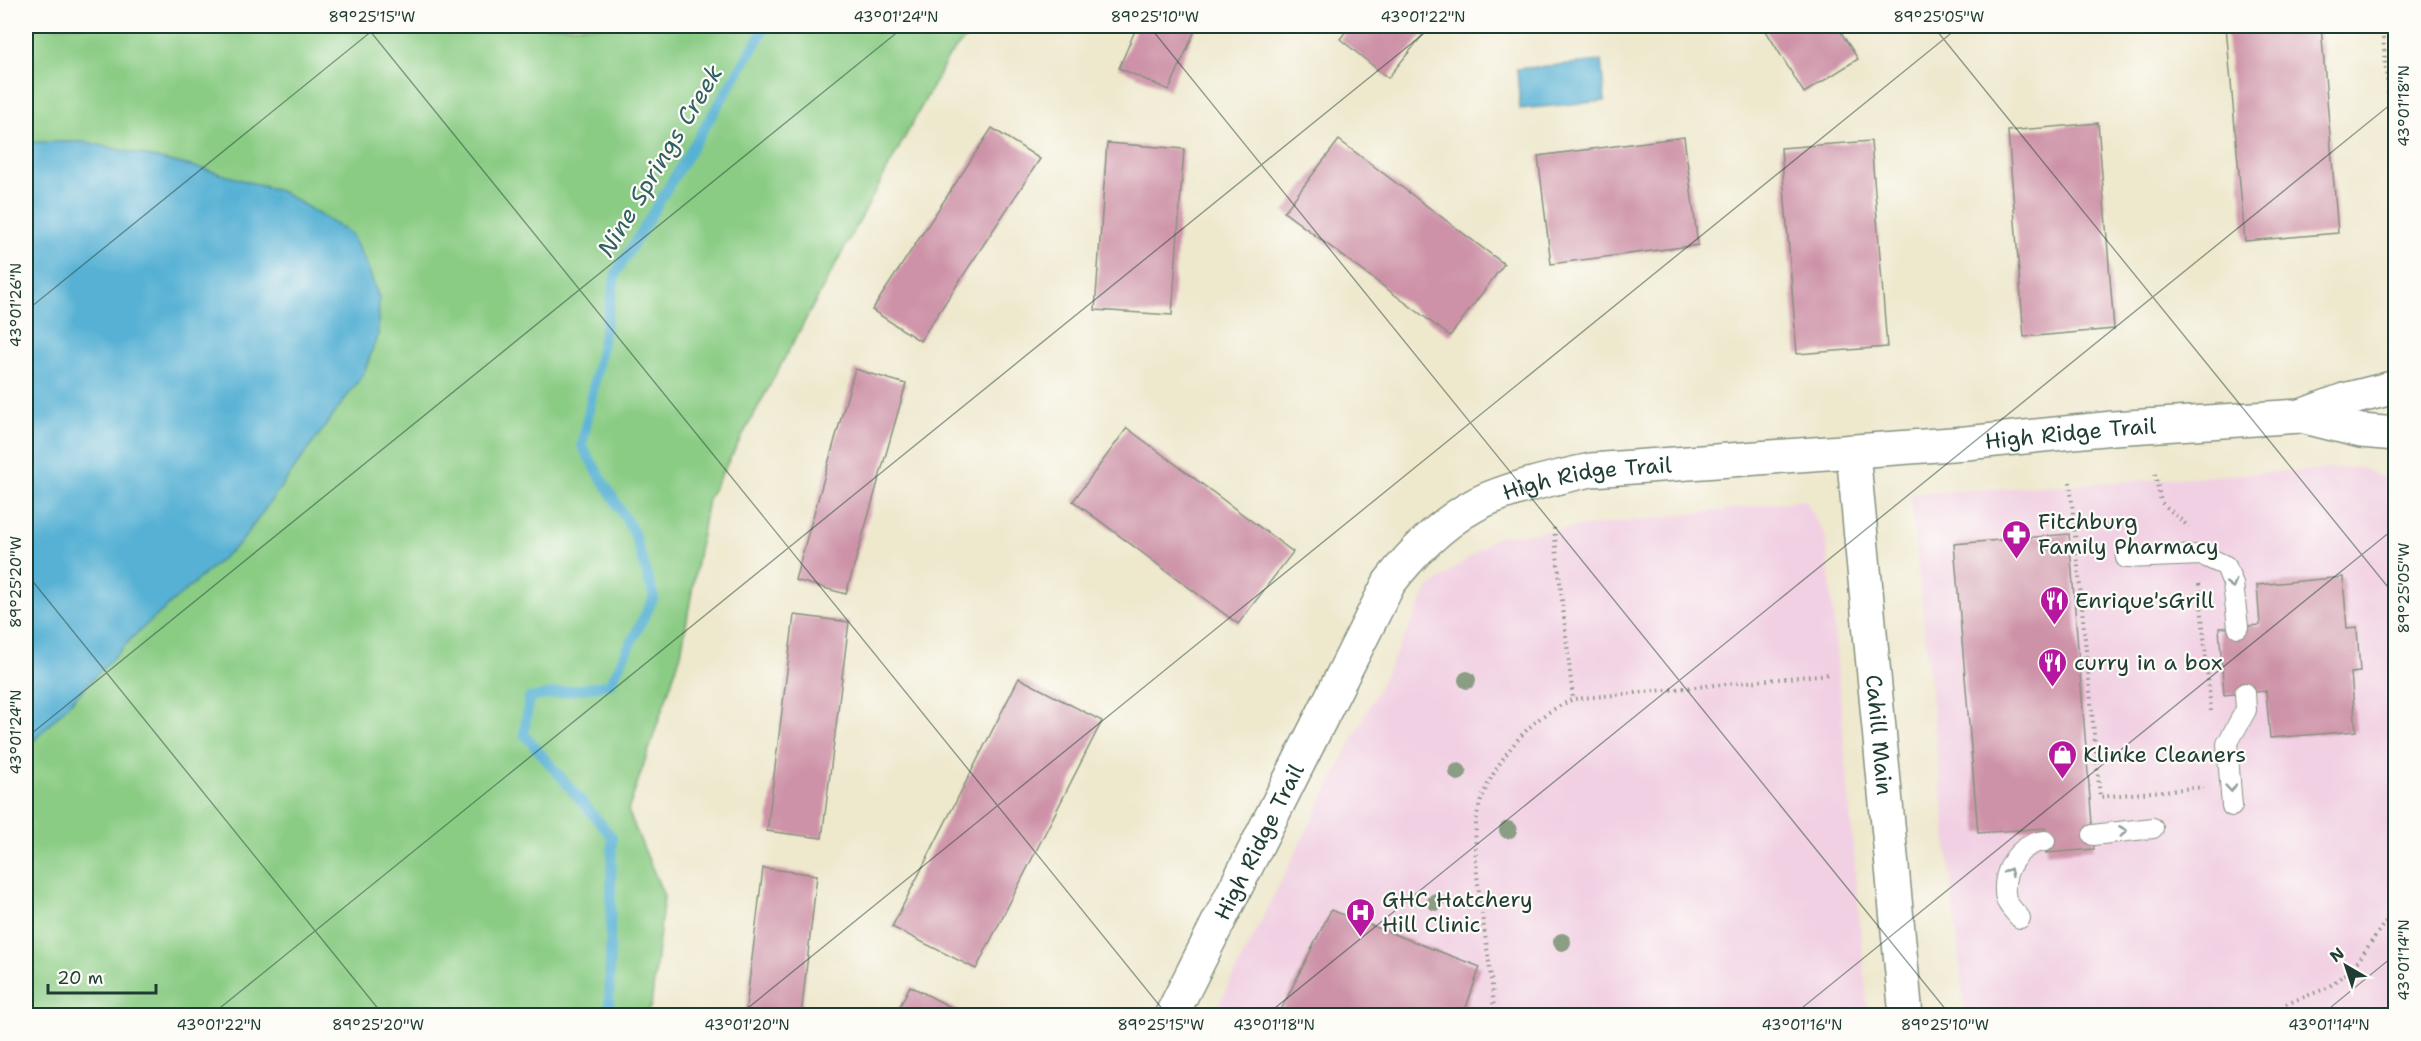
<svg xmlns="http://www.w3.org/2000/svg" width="2421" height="1041" viewBox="0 0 2421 1041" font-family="'Shantell Sans',sans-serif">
<rect width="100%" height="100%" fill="#fdfcf7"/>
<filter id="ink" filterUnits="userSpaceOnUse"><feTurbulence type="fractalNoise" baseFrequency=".0167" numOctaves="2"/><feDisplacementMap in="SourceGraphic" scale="12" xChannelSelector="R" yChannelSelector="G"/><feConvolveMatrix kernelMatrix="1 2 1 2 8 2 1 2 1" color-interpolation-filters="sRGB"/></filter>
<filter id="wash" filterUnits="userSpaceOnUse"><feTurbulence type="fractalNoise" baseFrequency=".008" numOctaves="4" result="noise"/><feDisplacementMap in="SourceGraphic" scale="24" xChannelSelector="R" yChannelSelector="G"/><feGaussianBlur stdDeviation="1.35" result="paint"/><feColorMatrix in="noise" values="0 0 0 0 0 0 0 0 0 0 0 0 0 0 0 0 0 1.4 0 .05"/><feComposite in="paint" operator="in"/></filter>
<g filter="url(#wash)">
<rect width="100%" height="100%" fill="#eee8cd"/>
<path fill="#f1d0e3" d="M2360 467 2395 483V1015H1965L1910 494Z
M1805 500 1826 537 1868 1015 1213 1016 1429 588 1496 537Z"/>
<path fill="#8acc84" stroke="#54845c" stroke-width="1.5" d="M26 26H977L949 56 708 499 681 654 628 811 664 896 651 1007 643 1015H26Z"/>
<path fill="#57b1d4" stroke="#3b7784" stroke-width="1.5" d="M1601 61 1605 101 1520 109 1517 69Z
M26 142H86L204 169 283 192 351 234 366 263 379 298 378 334 364 373 241 542 136 634 26 749Z"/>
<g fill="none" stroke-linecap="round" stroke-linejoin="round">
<path stroke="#57b1d4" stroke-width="10" d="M600 1016 609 1010 612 837 524 734 529 698 610 684 654 597 634 533 582 446 616 273 766 26"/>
</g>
<g id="blocks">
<path fill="#cd92a7" d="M1137 26H1197L1169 90 1119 68Z
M1350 26H1430L1388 78 1340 39Z
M1763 26H1837L1858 59 1804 93Z
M2226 26H2321L2338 233 2245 241Z
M2098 123 2114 329 2024 337 2008 131Z
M992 128 1040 159 920 341 872 310Z
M1684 137 1698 245 1551 264 1538 156Z
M1339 140 1504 264 1450 336 1284 212Z
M1871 141 1887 347 1797 354 1781 148Z
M1107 143 1184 149 1172 315 1095 310Z
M855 369 906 384 846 594 795 580Z
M1127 428 1293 552 1238 624 1073 501Z
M2069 534 2094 849 2046 853 2045 828 1978 833 1954 544Z
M2343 577 2347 629 2357 628 2360 672 2351 673 2356 731 2270 738 2266 691 2224 695 2219 628 2260 625 2257 585Z
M794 615 849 622 822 838 767 831Z
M1019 678 1102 721 976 969 892 927Z
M763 868 817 875 801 1016H745Z
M1331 910 1480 967 1463 1016H1278Z
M910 986 968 1016H895Z"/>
</g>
</g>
<g filter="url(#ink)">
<use href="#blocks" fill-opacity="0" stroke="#869280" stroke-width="1.5"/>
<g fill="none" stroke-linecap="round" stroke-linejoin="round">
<defs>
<path id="service" d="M2126 558 2202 555 2226 566 2233 584 2238 627
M2232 806 2227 744 2246 710 2245 693
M2093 835 2153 828
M2020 918C2015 912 2008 906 2006 899 2000 873 2018 843 2045 841"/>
<g id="minor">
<path d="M2301 416 2361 431 2396 434"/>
<path id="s1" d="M1853 452 1906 1016"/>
<path id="s2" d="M1171 1016 1389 583C1411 554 1442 523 1475 505 1504 489 1558 477 1591 470L1966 443 2113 428 2301 416 2344 400 2396 387"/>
</g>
</defs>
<use href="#service" stroke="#869280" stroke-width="22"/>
<use href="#minor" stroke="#869280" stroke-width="36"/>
<path stroke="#869280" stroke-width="4" stroke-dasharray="1.5 4.5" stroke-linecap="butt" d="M2382 26 2396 178
M2155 474 2161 502 2189 527
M2070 482 2100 797 2204 787
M1554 528 1573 699
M2199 584 2211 711
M2286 1004 2327 988 2354 967 2396 906
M1494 1016C1492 952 1472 888 1476 824 1478 789 1511 741 1538 720 1548 711 1562 705 1573 699L1829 674"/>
<use href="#service" stroke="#fff" stroke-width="20"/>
<use href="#minor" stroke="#fff" stroke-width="33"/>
</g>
<g fill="#8b9e84">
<circle cx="1467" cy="680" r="9"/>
<circle cx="1458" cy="772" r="9"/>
<circle cx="1508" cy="830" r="9"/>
<circle cx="1436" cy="902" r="9"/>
<circle cx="1562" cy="942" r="9"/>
</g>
<defs><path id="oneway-chevron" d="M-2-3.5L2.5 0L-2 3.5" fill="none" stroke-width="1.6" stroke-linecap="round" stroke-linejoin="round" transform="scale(1.5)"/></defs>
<g stroke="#8f9e9a">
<use href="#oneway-chevron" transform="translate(2232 584) rotate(75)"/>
<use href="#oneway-chevron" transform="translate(2231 788) rotate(85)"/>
<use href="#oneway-chevron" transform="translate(2123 831) rotate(-7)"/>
<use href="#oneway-chevron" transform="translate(2009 872) rotate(-65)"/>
</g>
</g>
<path fill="none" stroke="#1f3d34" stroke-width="1.5" stroke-opacity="0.45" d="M366 26 1168 1016M1149 26 1951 1016M1933 26 2396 597M26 311 378 26M26 573 384 1016M26 738 905 26M210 1016 1433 26M738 1016 1960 26M1265 1016 2396 100M1792 1016 2396 527M2320 1016 2396 954"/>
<defs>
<symbol id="pharmacy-pin" viewBox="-11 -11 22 30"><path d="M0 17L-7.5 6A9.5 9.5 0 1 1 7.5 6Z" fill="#b5179e" stroke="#fdfcf7"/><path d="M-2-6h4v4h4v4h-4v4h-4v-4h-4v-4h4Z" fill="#fff"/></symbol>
<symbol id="restaurant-pin" viewBox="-11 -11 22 30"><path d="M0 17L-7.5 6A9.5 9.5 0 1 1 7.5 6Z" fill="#b5179e" stroke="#fdfcf7"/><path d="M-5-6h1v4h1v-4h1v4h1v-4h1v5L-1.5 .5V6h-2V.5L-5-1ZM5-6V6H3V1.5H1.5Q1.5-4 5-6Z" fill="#fff"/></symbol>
<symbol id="shop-pin" viewBox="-11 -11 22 30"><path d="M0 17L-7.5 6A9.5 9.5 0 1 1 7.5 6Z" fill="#b5179e" stroke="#fdfcf7"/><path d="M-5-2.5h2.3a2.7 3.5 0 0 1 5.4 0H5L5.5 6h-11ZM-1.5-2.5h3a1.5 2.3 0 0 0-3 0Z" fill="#fff"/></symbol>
<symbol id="hospital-pin" viewBox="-11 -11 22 30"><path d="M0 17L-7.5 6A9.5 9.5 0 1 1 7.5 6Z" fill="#b5179e" stroke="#fdfcf7"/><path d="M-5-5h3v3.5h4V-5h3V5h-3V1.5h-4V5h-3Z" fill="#fff"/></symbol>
</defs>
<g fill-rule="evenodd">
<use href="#pharmacy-pin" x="2000" y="518" width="33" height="45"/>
<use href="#restaurant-pin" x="2038" y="584" width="33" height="45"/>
<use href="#restaurant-pin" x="2036" y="646" width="33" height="45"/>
<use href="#shop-pin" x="2046" y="738" width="33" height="45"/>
<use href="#hospital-pin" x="1344" y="896" width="33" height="45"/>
</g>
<g text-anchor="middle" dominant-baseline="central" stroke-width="4.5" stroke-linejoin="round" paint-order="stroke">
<g font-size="22" fill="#1f3d34" stroke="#fdfcf7">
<text stroke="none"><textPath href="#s2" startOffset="1204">High Ridge Trail</textPath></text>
<text stroke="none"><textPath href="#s2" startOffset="718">High Ridge Trail</textPath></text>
<text stroke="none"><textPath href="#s1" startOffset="284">Cahill Main</textPath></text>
<text stroke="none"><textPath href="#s2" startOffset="195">High Ridge Trail</textPath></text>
</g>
<g font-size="22" fill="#1f3d34" stroke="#fdfcf7" text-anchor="start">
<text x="2038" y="521">Fitchburg<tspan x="2038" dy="25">Family Pharmacy</tspan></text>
<text x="2075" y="600">Enrique'sGrill</text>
<text x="2074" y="662">curry in a box</text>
<text x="2083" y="754">Klinke Cleaners</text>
<text x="1382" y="899">GHC Hatchery<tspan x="1382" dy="25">Hill Clinic</tspan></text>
</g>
<g font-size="24" font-style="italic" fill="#306064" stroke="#fdfcf7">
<text transform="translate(660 161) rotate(-59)">Nine Springs Creek</text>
</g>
</g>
<rect width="2421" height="1041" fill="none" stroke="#fdfcf7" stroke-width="66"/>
<g transform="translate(2346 966) rotate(321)" stroke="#fdfcf7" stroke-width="4.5" paint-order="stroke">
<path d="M0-4.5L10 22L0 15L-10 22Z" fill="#1f3d34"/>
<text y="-9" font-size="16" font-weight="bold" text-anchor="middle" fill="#1f3d34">N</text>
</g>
<path d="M48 984v9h108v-9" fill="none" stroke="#1f3d34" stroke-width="3"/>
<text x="57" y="984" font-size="18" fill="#1f3d34" stroke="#fdfcf7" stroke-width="4.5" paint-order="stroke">20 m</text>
<rect x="33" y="33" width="2355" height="975" fill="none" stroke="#1f3d34" stroke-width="2"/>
<g font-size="15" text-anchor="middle" fill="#1f3d34">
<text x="372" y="22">89°25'15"W</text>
<text x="896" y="22">43°01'24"N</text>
<text x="1155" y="22">89°25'10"W</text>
<text x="1423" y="22">43°01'22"N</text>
<text x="1939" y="22">89°25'05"W</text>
<text transform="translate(2404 106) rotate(-90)" y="5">43°01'18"N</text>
<text transform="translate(16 305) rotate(-90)" y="5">43°01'26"N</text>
<text transform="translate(16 582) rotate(-90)" y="5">89°25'20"W</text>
<text transform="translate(2404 588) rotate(-90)" y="5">89°25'05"W</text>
<text transform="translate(16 732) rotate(-90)" y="5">43°01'24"N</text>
<text transform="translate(2404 960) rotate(-90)" y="5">43°01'14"N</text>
<text x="219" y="1030">43°01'22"N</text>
<text x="378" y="1030">89°25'20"W</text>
<text x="747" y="1030">43°01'20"N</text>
<text x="1161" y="1030">89°25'15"W</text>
<text x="1274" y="1030">43°01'18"N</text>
<text x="1802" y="1030">43°01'16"N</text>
<text x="1945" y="1030">89°25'10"W</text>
<text x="2329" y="1030">43°01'14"N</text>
</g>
</svg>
